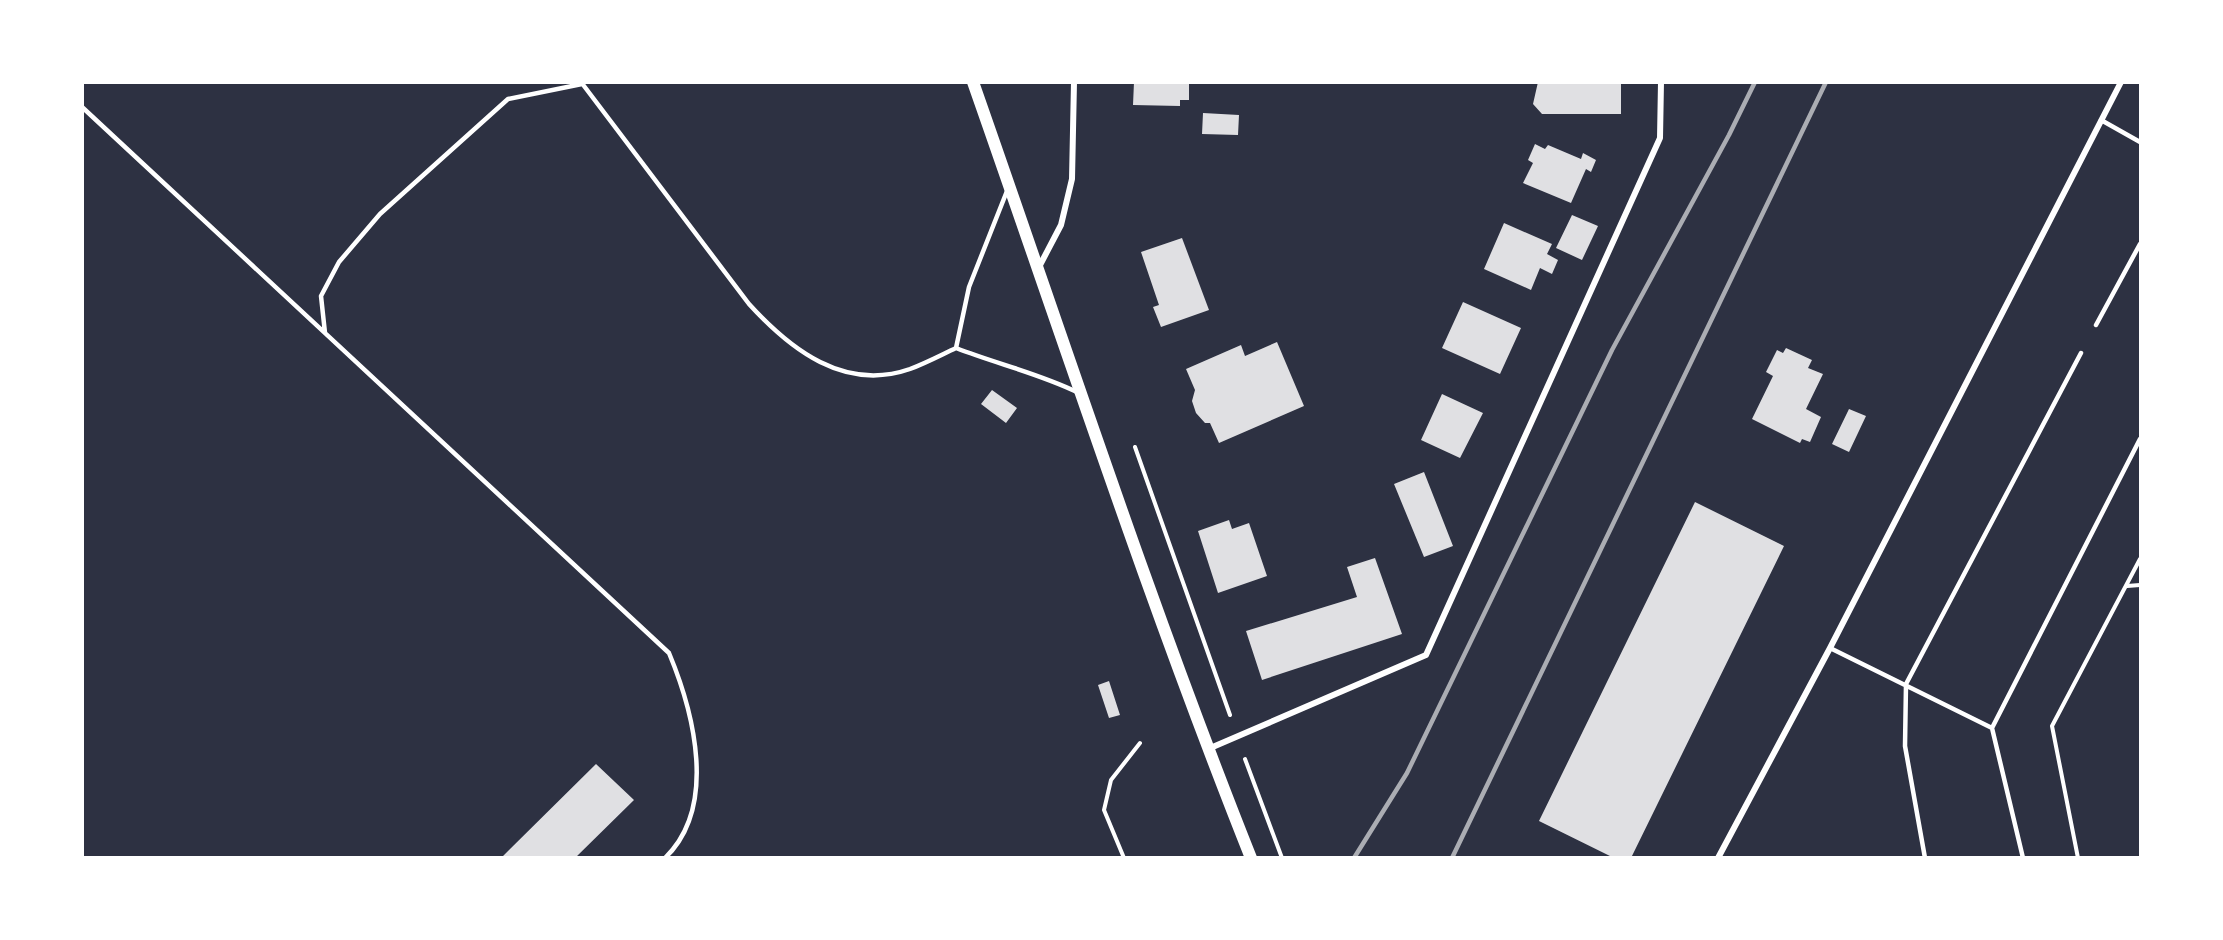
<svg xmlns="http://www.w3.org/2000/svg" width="2223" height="940" viewBox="0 0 2223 940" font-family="Karla,sans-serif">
<rect width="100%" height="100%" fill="#2d3142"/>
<path fill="#e0e0e3" d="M1134 82H1189V100H1180V106L1133 105Z
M1538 82H1621V114H1542L1533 104Z
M1203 113 1239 115 1238 135 1202 134Z
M1535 144 1545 149 1548 145 1581 159 1583 153 1596 160 1591 172 1586 169 1571 203 1523 183 1533 163 1528 160Z
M1572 215 1598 226 1582 260 1556 248Z
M1504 223 1552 244 1547 254 1558 260 1552 274 1540 268 1531 290 1484 269Z
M1182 238 1209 310 1161 327 1153 307 1159 305 1141 252Z
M1463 302 1521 328 1500 374 1442 348Z
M1277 342 1304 406 1219 443 1210 423H1205L1196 413 1192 401 1195 390 1186 369 1241 345 1245 356Z
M1786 348 1812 360 1808 368 1823 374 1806 409 1821 417 1810 442 1802 439 1800 443 1752 419 1773 376 1766 372 1777 350 1783 353Z
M992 390 1017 408 1006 423 981 404Z
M1442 394 1483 413 1460 458 1421 440Z
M1849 409 1866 416 1849 452 1832 444Z
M1424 472 1453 546 1424 557 1394 484Z
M1695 502 1784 546 1631 858H1614L1539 821Z
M1229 520 1232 529 1249 523 1267 576 1218 593 1198 531Z
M1375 558 1402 634 1262 680 1246 631 1357 597 1347 567Z
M1109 681 1120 715 1109 718 1098 685Z
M596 764 634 800 575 858H501Z"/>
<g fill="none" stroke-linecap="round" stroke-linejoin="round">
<path stroke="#fff" stroke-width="4" d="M1135 447 1230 715
M2127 586 2140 585
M1245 759 1282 858
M1124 858 1104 810 1111 780 1140 743
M2078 858 2052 726 2140 559"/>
<path stroke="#fff" stroke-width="4.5" d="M581 82 749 304C790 349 844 392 910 369 926 363 941 355 956 348
M82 107 669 653C694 713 718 807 665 858
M2101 120 2140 142
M1007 191 969 287 956 348C997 364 1038 373 1077 392
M2096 325 2140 244
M325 333 321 296 339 262 380 214 508 99 582 84
M1830 648 1992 728
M1925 858 1905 746 1906 684 2081 353
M2023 858 1992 728 2140 439"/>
<path stroke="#fff" stroke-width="6" d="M1039 267 1061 225 1072 179 1074 82
M1208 749 1426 655 1660 138 1661 82
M1718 858 1830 648 2121 82"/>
<path stroke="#fff" stroke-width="12" d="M973 82C1064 341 1149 602 1251 858"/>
<path stroke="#abadb3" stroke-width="4.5" d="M1354 858 1407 773 1612 350 1729 135 1755 82
M1452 858 1826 82"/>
</g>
<rect width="2223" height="940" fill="none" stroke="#ffffff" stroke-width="168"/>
</svg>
